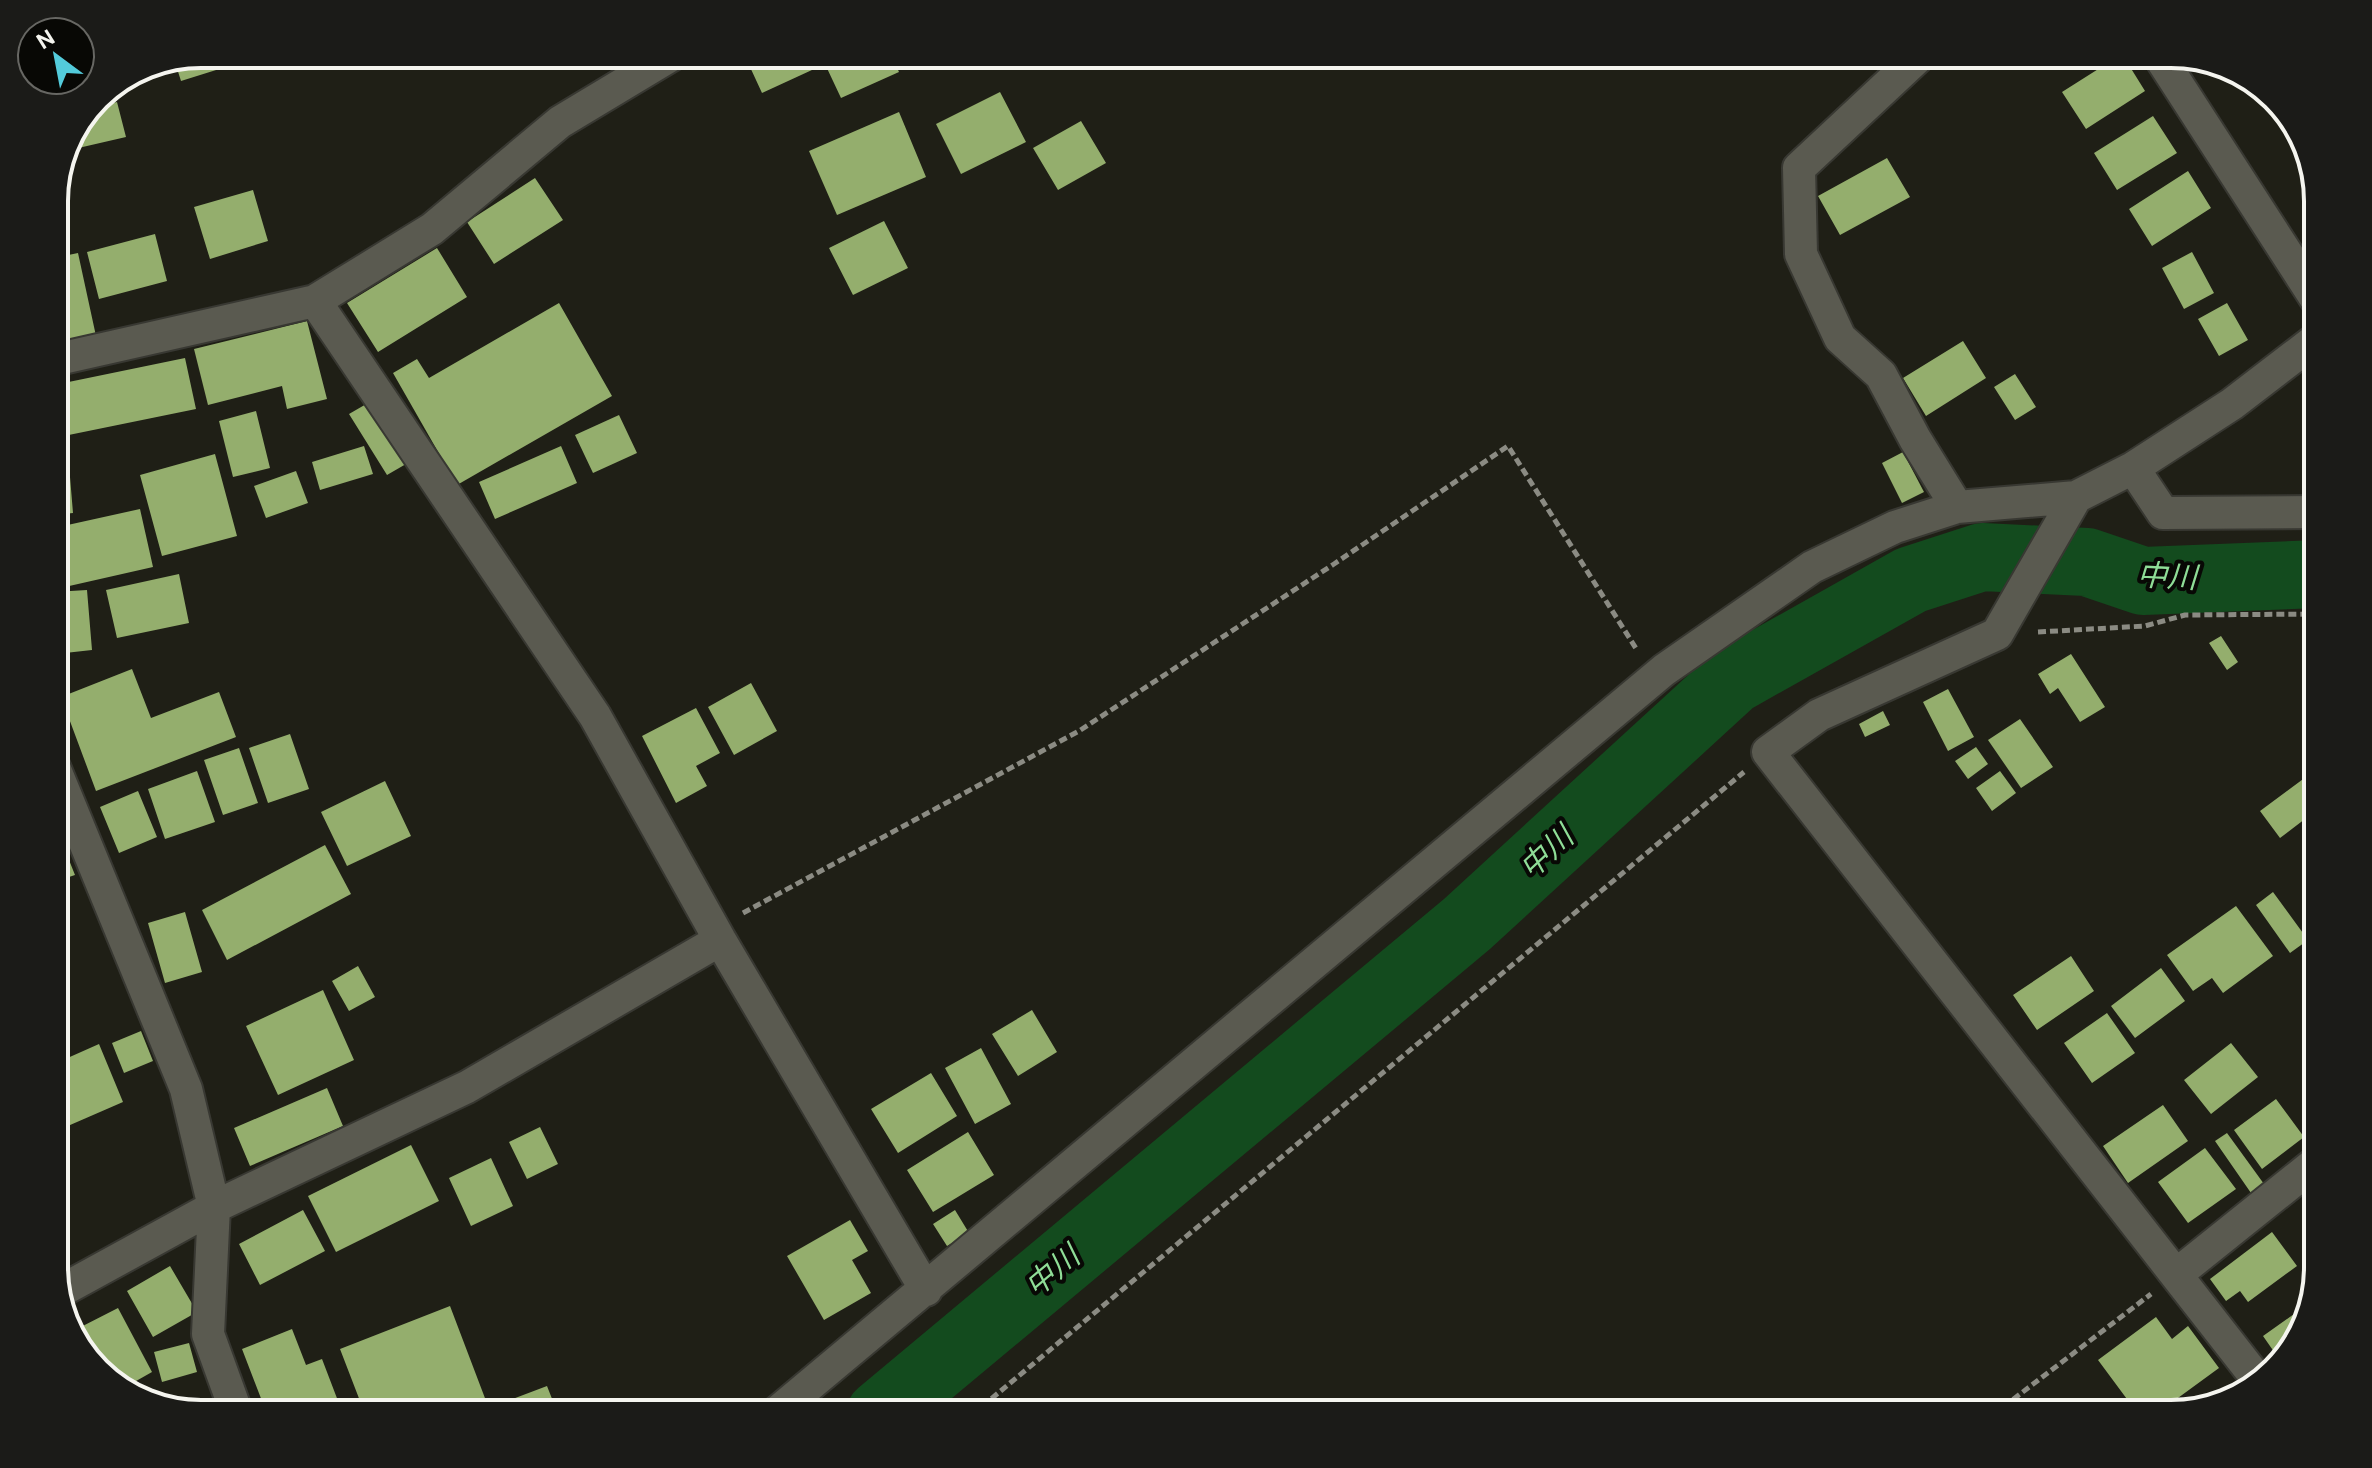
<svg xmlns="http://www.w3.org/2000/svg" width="2372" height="1468" viewBox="0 0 2372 1468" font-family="'DM Sans','Noto Sans JP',sans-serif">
<rect width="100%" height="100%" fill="#1f1f16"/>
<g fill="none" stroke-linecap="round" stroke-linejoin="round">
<path stroke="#134b1e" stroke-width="68" d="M880 1414 1467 924 1733 680 1911 580 1982 557 2087 562 2143 581 2318 574"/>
</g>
<path fill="#94ae6d" d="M201 54H264V55L181 81 174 59Z
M744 54H891L899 72 841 98 825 64 762 93Z
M2014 54H2035L2020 64Z
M2122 54 2145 91 2086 129 2062 92Z
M1000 92 1026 142 961 174 936 124Z
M117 102 126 137 74 149 92 108Z
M899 112 926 177 837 215 809 151Z
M2153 116 2177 153 2117 190 2094 153Z
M1081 121 1106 163 1058 190 1033 148Z
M1887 158 1910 197 1840 235 1818 196Z
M2188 171 2211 208 2152 246 2129 209Z
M535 178 563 220 494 264 467 222Z
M253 190 268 241 210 259 194 207Z
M884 221 908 268 853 295 829 248Z
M155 234 167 281 99 299 87 252Z
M437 248 467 297 378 352 347 303Z
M2192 252 2214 293 2184 309 2162 268Z
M78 253 96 336 54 345V258Z
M559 303 612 396 457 485 393 373 417 359 429 378Z
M2227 303 2248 340 2219 356 2198 319Z
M307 321 327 399 287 409 282 386 208 405 194 349Z
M1963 341 1986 378 1926 416 1903 378Z
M185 358 196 409 54 438V385Z
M2015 374 2036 407 2015 420 1994 387Z
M368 403 406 464 387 475 349 414Z
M256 411 270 468 233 477 219 421Z
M619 415 637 453 593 473 575 435Z
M364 446 373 474 320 490 312 462Z
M561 446 577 483 495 519 479 482Z
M1903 452 1924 492 1902 503 1882 463Z
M68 453 73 513 54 515V455Z
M215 454 237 536 162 556 140 475Z
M296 471 308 503 266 518 254 486Z
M140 509 153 567 56 589 54 528Z
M179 574 189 623 117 638 106 590Z
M87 590 92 650 56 654 54 592Z
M2221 636 2238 662 2227 670 2209 643Z
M2071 654 2105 707 2080 722 2058 688 2050 694 2038 674Z
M132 669 151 718 219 692 236 737 96 791 61 697Z
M751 683 777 731 734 755 708 707Z
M1948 689 1974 737 1948 751 1923 702Z
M696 708 720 753 696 766 707 786 676 803 642 736Z
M1883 711 1890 725 1865 737 1859 724Z
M2020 719 2053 767 2021 788 1988 740Z
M290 734 309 789 268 803 249 748Z
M1976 747 1988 764 1968 779 1955 761Z
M239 748 258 803 223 815 204 760Z
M2318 768V809L2280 838 2260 811Z
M197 771 215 822 165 839 148 789Z
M2000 771 2016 793 1992 811 1976 788Z
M385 781 411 836 347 866 321 812Z
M138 791 157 837 119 853 100 807Z
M57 830 75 875 54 882V831Z
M325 845 351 894 227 960 202 910Z
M2273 892 2308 940 2290 953 2256 905Z
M2236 906 2273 956 2223 993 2212 978 2193 991 2167 955Z
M185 912 202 972 165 983 148 923Z
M2071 956 2094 991 2037 1030 2013 995Z
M358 966 375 997 349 1011 332 981Z
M2161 968 2185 1001 2135 1038 2111 1006Z
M323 990 354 1060 278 1095 246 1026Z
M1032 1010 1057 1052 1018 1076 992 1034Z
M2107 1013 2135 1053 2092 1083 2064 1043Z
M141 1031 153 1061 124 1073 112 1043Z
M2231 1043 2258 1077 2211 1114 2184 1080Z
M99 1044 123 1102 54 1132V1064Z
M981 1048 1011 1104 975 1124 945 1068Z
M931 1073 957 1116 898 1153 871 1109Z
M327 1088 343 1126 250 1166 234 1128Z
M2276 1099 2304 1137 2262 1169 2234 1130Z
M2163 1105 2188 1141 2128 1183 2103 1146Z
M540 1127 558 1164 527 1179 509 1142Z
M968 1132 994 1175 933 1212 907 1170Z
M2227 1133 2264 1184 2251 1193 2215 1141Z
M411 1145 439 1201 336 1252 308 1196Z
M2205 1148 2236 1189 2188 1223 2158 1182Z
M491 1158 513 1206 471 1226 449 1178Z
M303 1210 325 1251 260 1285 239 1244Z
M955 1210 969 1233 947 1246 933 1224Z
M850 1220 868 1251 852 1260 871 1293 824 1320 787 1256Z
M2272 1232 2297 1266 2248 1302 2240 1291 2226 1301 2210 1279Z
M170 1266 197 1312 153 1337 127 1291Z
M2308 1304 2298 1341 2279 1359 2263 1336Z
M450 1306 491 1414H365L340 1349Z
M118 1308 152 1372 122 1389 74 1341 71 1332Z
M2156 1317 2172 1339 2188 1326 2219 1368 2156 1414H2138L2098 1360Z
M292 1329 306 1365 322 1359 343 1414H267L242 1349Z
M189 1343 197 1372 162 1382 154 1352Z
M547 1386 558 1414H512L507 1401Z
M209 1400 214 1414 189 1411V1408Z"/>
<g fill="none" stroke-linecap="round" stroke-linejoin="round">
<defs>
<path id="minor" d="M1921 54 1799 168 1801 254 1840 338 1881 375 1915 439 1957 507
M2158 54 2318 302
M315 301 595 716 720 940 926 1290
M54 360 315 301 432 229 560 122 673 54
M2133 468 2163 513 2318 512
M2076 497 1997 634 1819 715 1768 752 2258 1380
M54 767 186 1089 214 1207 208 1334 237 1414
M2177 1274 2318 1161
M59 1292 214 1207 467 1087 720 940
M775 1414 1664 670 1812 567 1895 527 1957 507 2076 497 2133 468 2232 404 2318 338"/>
</defs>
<use href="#minor" stroke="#383832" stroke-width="36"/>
<path stroke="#8b8b83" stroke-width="5" stroke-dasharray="8 4" stroke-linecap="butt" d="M2038 632 2145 626 2185 615 2318 614
M743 913 1079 731 1334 564 1508 446 1637 650
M973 1414 1744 772
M1994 1414 2151 1294"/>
<use href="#minor" stroke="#5a5a50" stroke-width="32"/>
</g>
<g text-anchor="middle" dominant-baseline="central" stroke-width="8" stroke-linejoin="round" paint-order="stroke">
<g font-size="30" font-style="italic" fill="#8fdd97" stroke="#080805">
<text transform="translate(2167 576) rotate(3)">中川</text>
<text transform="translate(1546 852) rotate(-43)">中川</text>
<text transform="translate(1052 1271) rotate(-40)">中川</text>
</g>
</g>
<path d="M0 0H2372V1468H0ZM201 68H2171A133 133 0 0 1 2304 201V1267A133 133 0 0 1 2171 1400H201A133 133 0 0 1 68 1267V201A133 133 0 0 1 201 68Z" fill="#1b1b18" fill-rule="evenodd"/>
<path fill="none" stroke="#f5f5ef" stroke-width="4" d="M201 68H2171A133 133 0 0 1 2304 201V1267A133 133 0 0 1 2171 1400H201A133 133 0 0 1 68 1267V201A133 133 0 0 1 201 68Z"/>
<g transform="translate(56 56) rotate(328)"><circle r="38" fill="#080805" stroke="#676763" stroke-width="2"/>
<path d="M0-6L14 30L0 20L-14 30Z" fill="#53cbdb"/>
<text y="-12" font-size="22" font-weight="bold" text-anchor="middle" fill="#f5f5ef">N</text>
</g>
</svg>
